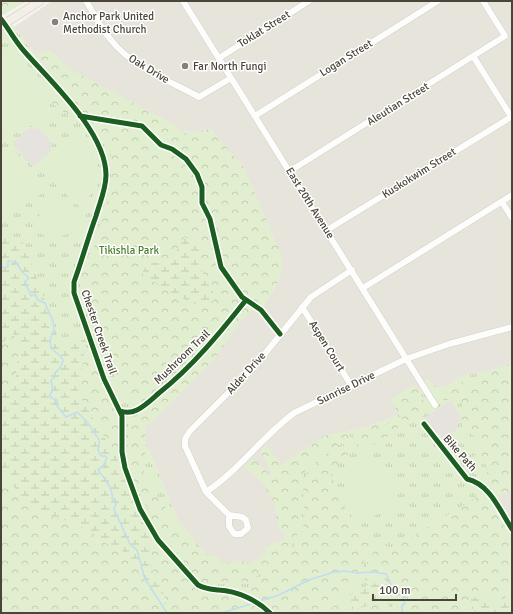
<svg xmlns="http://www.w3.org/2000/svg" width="513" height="614" viewBox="0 0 513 614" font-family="Signika,sans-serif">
<defs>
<pattern id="grass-tufts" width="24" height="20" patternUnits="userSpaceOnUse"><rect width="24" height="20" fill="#e1eecf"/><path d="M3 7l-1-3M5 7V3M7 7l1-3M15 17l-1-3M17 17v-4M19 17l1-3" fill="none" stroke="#c3cdb2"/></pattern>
<pattern id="forest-crowns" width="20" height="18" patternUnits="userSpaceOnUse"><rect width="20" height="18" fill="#e1eecf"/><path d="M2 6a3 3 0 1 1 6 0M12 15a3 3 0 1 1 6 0" fill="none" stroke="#c3cdb2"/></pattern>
<pattern id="wetland-marsh" width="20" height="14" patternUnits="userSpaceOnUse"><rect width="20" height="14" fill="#e1eecf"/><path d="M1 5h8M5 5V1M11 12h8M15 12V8" fill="none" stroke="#c3cdb2"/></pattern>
</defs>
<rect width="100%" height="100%" fill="#f4f2ee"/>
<path fill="#e7e4dc" d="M52 1H512V365L462 377 446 386 437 388 427 379 417 400 410 410 370 426 322 438 284 466V545L251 568 212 561 179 522 138 425 195 132 175 131 54 78 14 27Z
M512 478V526L495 498Z"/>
<path fill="url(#grass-tufts)" d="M9 21 54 78 175 131 195 132 214 139 138 425 179 522 212 561 251 568 284 544V466L323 438 370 426 410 410 417 400 419 389 427 379 437 388 446 386 461 377 512 365V478L483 496 512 542V613H1V27Z"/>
<path fill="url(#forest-crowns)" d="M1 1H27L1 16Z
M51 50 68 68 177 126 185 135 211 129 244 168 282 256C283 279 274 291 262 309H254L241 320 215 359 152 422 145 427C146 444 145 462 143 479L152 483 159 500 166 501 165 506 171 519 189 533 201 557 211 554 217 556 223 564 240 560 249 564 267 553 265 547 281 540H286L285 535 278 526 274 501 268 495 265 485 244 466 253 458 271 476 270 469 260 451 267 445 281 465 323 436 342 431 352 438C339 446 320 451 310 463 296 481 302 500 301 520 301 529 295 541 290 548 281 564 259 573 245 584L242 581 209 586 201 583 174 549 161 537 154 528 144 498 133 479 125 430 142 409 125 395 112 371 100 347V336L84 302 80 283 82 266 94 247 113 181 111 157 106 139 81 113 72 118 53 104 41 77 50 69 36 54Z
M11 327 19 348 15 385 1 394V344L4 342Z
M86 342 95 360 119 424 122 467 78 393Z
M512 364V491L501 495 495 501 490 502 512 537V605L507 597 492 605 488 596 468 598 476 613H458L455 608 446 613H400L385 579 378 578 365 580C363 566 370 557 378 546L395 547 477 497 471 488 489 471 483 460 472 456 477 455 481 447 478 440 462 426V402L439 399 436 394 459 380 471 388 474 380 481 375 482 381 499 367Z
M414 385 429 409 421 418 405 423 390 400Z
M394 421 400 424 395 432 364 450H359L352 433C355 432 368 426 370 425 379 424 386 427 394 421Z
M343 446H349L353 451 339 462 331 475 354 527 375 539 365 555 361 583 310 613H273L253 597 250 591V585C271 569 293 557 302 531 306 519 304 509 303 497 301 467 320 457 343 446Z
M1 474C16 481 15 495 27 504 44 517 67 518 86 529 98 535 107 548 120 548L163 593 153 572 147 541 152 536 197 587 209 592 221 593 250 600 263 611 264 613H1Z
M342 600 356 609 387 600 392 613H325Z"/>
<path fill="url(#wetland-marsh)" d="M1 232 25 244 62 349 81 332 86 342 78 393 122 467 139 516 152 536 147 541 153 572 163 593 167 605 159 601 139 570 120 548C107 548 98 535 86 529 67 518 45 517 27 504 15 495 16 481 1 474V394L15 385 19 348 11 328 4 342 1 344Z
M184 237 202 243V256L198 263 205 277 212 282 214 300 204 308 171 293 142 273 147 264 172 259Z
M371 583C380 583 383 587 388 594L387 600 356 609 342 600Z
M488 596 493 605 507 597 512 605V612L494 613 490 610 488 613H476L468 598Z"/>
<path fill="#e1eecf" d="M16 46 49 100 51 112 47 121 1 135V54Z
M82 135C97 158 103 186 80 207L44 174V167Z
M12 148 45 184 44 192 4 220 1 216V159Z
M58 195 85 220C75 237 47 244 32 227L52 196Z
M364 456 395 484 398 493 396 505 356 525C340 497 340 479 364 456Z"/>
<path fill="#e6e3df" d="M75 1 97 36 90 40 86 36 82 39 62 2Z
M93 1H129L103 18Z
M34 128 36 130 39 128 53 144 49 147 52 150 33 167 12 144 26 130Z
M451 401 461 417 456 431 442 438 440 433 436 436 425 417Z"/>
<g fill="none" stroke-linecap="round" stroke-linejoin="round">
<path stroke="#c0ddf1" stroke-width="1.5" d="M1 268 8 267V261L16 262 22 272 29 278 25 282 31 296 35 294 38 300 45 303 53 321 54 330 50 340 51 348 62 358 63 361 60 368 55 373V377L51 380 53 390 50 395 51 398 57 400V406L66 417 77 412C83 418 88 422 92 429 97 439 102 437 98 450L101 456H105L107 458 103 466 98 470C104 478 113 488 112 498L116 504 114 509 130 544 137 550 145 579 167 613
M222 613 279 595 309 580 334 572 346 571 356 573 373 572 386 574 396 595 405 594 403 598 405 604 402 605V611L404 613"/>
<defs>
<path id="minor" d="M86 1C94 14 101 28 111 40 132 67 170 81 199 97L231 78
M183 1 435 405
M473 56 512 118
M219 58 309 1
M255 116 438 1
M290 171 505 36 483 1
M502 202 512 218
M327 230 511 117
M363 288 512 195
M302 307 351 385
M206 492C239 470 262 437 294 413L406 359 449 344 512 327
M229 515 242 517 246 520 248 528 241 534H234L229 526V515L206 492 185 446V439L190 431 254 367 311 297 352 270"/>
<path id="major" d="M1 26 40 1"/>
</defs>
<use href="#minor" stroke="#d2d0cb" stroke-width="7"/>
<use href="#major" stroke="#d6cebb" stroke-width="9"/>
<use href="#minor" stroke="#fdfdfc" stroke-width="6"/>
<use href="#major" stroke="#f2efe6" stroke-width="8"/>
<defs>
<path id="cycleway" d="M1 19C9 29 15 41 24 51 50 81 106 132 106 175 106 189 100 202 96 216 88 238 82 260 74 282V293L104 379 122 416V452L125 468 140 509 158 540 198 585C205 589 210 589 219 590 237 591 257 600 270 613
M80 116 142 126 161 145 172 149 186 159 197 174 202 187V203L210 219 221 267 242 297 261 310 280 334
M120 411C126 413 131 413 137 410 145 406 152 399 159 393 193 366 219 334 246 300
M424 424 467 479C490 484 500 511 512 529"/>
</defs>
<use href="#cycleway" stroke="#fff" stroke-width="8"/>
<use href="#cycleway" stroke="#1b5e20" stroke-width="5"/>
</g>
<g fill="#868178" stroke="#fff" stroke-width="1.5">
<circle cx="55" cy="22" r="4"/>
<circle cx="185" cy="66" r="4"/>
</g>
<g text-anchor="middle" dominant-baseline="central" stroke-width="3" stroke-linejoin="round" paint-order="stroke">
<g font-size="11" fill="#4b4439" stroke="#fff" text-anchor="start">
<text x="63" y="16">Anchor Park United<tspan x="63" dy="13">Methodist Church</tspan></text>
<text x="193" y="66">Far North Fungi</text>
</g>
<g font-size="11" fill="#4b4439" stroke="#fff">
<text transform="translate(264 29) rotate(-32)">Toklat Street</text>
<text transform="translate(346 58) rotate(-32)">Logan Street</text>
<text transform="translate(149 69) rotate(31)">Oak Drive</text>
<text transform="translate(398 104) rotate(-32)">Aleutian Street</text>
<text transform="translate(419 173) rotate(-32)">Kuskokwim Street</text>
<text transform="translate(310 203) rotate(58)">East 20th Avenue</text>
<text transform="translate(99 332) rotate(71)">Chester Creek Trail</text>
<text transform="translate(327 346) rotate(58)">Aspen Court</text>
<text transform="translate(182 357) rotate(-44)">Mushroom Trail</text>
<text transform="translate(246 373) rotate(-48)">Alder Drive</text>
<text transform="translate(346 388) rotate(-26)">Sunrise Drive</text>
<text transform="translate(460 453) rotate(49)">Bike Path</text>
</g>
<g font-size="11" fill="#4a7f2a" stroke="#fff">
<text x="129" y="250">Tikishla Park</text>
</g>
</g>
<rect width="513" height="614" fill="none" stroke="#4b4439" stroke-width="4"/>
<path d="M373 594v6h83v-6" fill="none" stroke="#4b4439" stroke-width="2"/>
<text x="379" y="594" font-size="12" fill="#4b4439" stroke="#ffffff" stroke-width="3" paint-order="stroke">100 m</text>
</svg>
